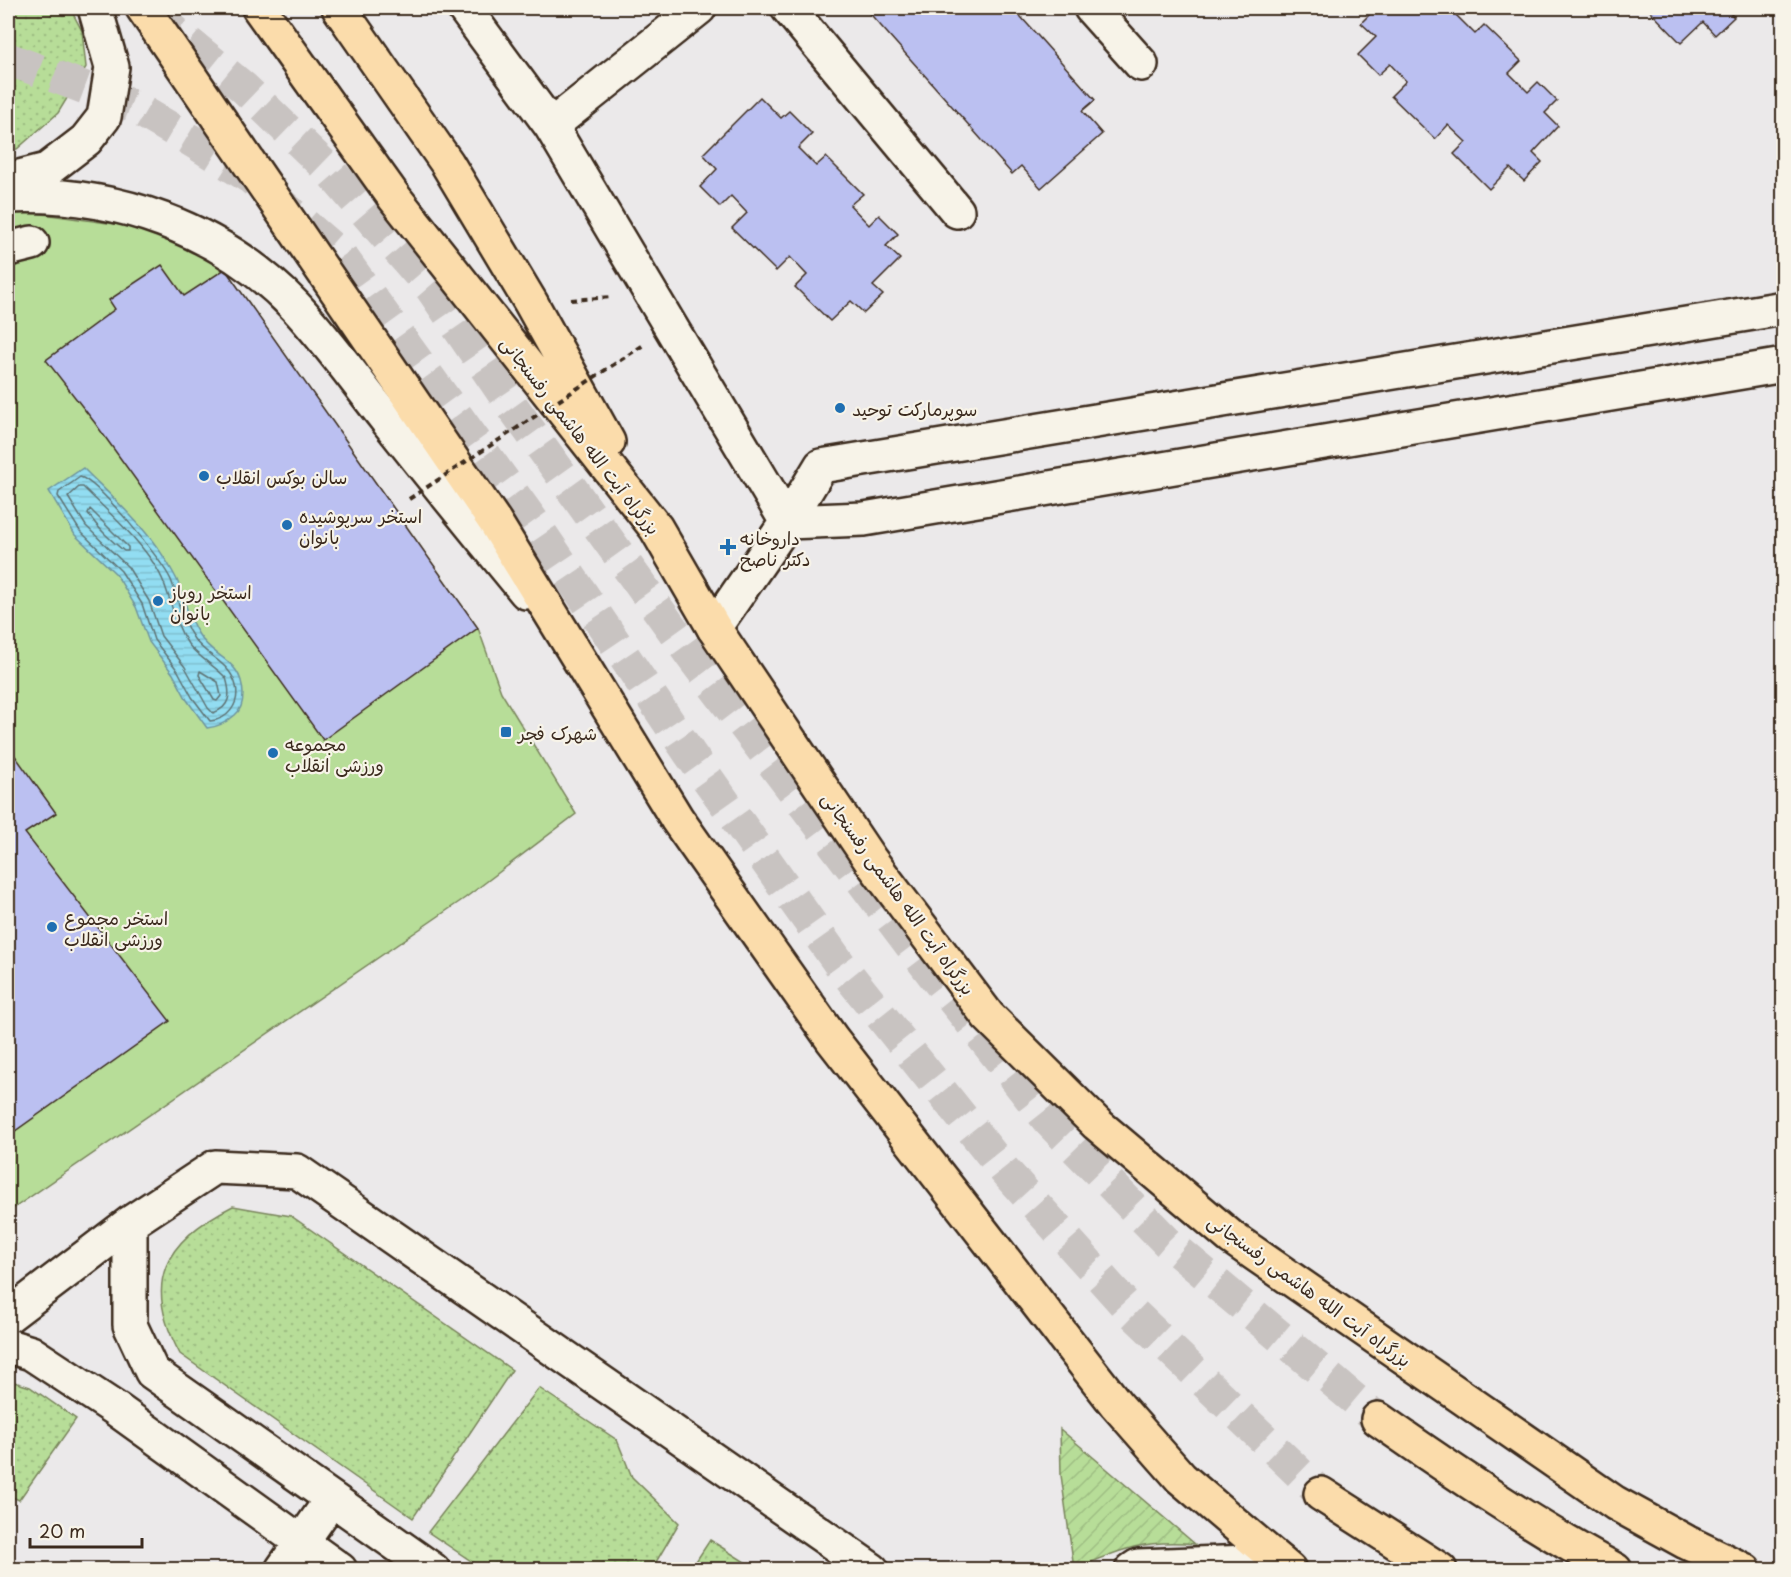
<svg xmlns="http://www.w3.org/2000/svg" width="1791" height="1577" viewBox="0 0 1791 1577" font-family="'Playpen Sans','Playpen Sans Arabic',sans-serif">
<defs>
<pattern id="grass-dots" width="8" height="8" patternUnits="userSpaceOnUse" patternTransform="scale(1.5)"><rect width="8" height="8" fill="#b7dd98"/><path d="M2 2h.1M6 6h.1" fill="none" stroke="#9ebe83" stroke-width="1.8" stroke-linecap="round"/></pattern>
<pattern id="garden-furrows" width="10" height="10" patternUnits="userSpaceOnUse" patternTransform="scale(1.5)"><rect width="10" height="10" fill="#b7dd98"/><path d="M-1 1l2-2M0 10L10 0M9 11l2-2" fill="none" stroke="#9ebe83"/></pattern>
<pattern id="water-rules" width="6" height="5" patternUnits="userSpaceOnUse" patternTransform="scale(1.5)"><rect width="6" height="5" fill="#92ddf2"/><path d="M0 2.5h6" fill="none" stroke="#7fbecf"/></pattern>
</defs>
<rect width="100%" height="100%" fill="#ebe9ea"/>
<filter id="ink" filterUnits="userSpaceOnUse"><feTurbulence type="fractalNoise" baseFrequency=".0167" numOctaves="2"/><feDisplacementMap in="SourceGraphic" scale="12" xChannelSelector="R" yChannelSelector="G"/><feConvolveMatrix kernelMatrix="1 2 1 2 8 2 1 2 1" color-interpolation-filters="sRGB"/></filter>
<g filter="url(#ink)">
<path fill="url(#grass-dots)" stroke="#79845b" stroke-width="1.5" d="M10 8H70L82 31 86 67 58 113 17 149 8 150Z
M233 1206 291 1216 512 1370 413 1518 180 1354C142 1283 163 1241 233 1206Z
M8 1380 30 1387 76 1419 19 1500 8 1495Z
M539 1388 617 1440 632 1477 679 1523 652 1569H483L428 1532Z
M710 1540 756 1569H691Z"/>
<path fill="#b7dd98" stroke="#79845b" stroke-width="1.5" d="M21 211 151 229 225 269 478 628 501 692 576 814 465 898 8 1212V212Z"/>
<path fill="url(#garden-furrows)" stroke="#79845b" stroke-width="1.5" d="M1060 1429 1195 1544C1143 1539 1120 1550 1074 1569L1061 1475Z"/>
<path fill="url(#water-rules)" stroke="#6f959d" stroke-width="1.5" d="M83 468C116 501 153 533 175 576 185 594 185 614 199 635 215 660 242 659 243 694 243 702 241 710 235 715 227 722 219 727 207 728L187 700 173 674 149 642 136 607 116 574 75 535 49 491Z"/>
<g fill="none" stroke-linecap="round" stroke-linejoin="round">
<path stroke="#5e7273" stroke-width="1.5" d="M80 477C99 482 162 560 171 580 179 600 181 621 194 639 207 657 231 663 236 686 240 704 228 720 210 721L192 697 178 671 154 640 142 604 121 571 80 531 58 496 59 492Z
M79 487H83C109 513 151 549 164 583 172 604 175 625 188 644 199 658 214 665 226 678 231 694 231 707 213 713L208 708 185 667 161 636 149 601 128 567 86 526 68 497Z
M90 509 128 547V551H124C111 540 97 528 88 513Z
M200 671 218 682 221 696 217 701 214 700 199 675Z"/>
</g>
<path fill="#bbc0f1" stroke="#3b2a1e" stroke-width="1.5" d="M865 8H1013L1095 100 1082 111 1102 134 1041 188 1021 166 1012 174Z
M1376 8H1464L1456 15 1475 34 1484 25 1521 61 1509 73 1528 92 1538 82 1557 101 1545 113 1558 126 1533 153 1542 162 1524 181 1510 168 1489 189 1454 154 1466 142 1448 125 1435 139 1391 96 1406 81 1390 64 1378 75 1358 55 1376 37 1361 23Z
M1647 8H1725L1734 17 1715 35 1703 22 1681 43Z
M760 97 781 118 789 111 812 134 798 148 816 166 826 157 863 194 850 205 869 225 879 215 898 234 886 246 900 259 873 286 883 295 864 313 851 301 830 321 795 287 807 275 790 257 776 271 732 228 747 213 731 196 720 207 700 187 717 169 703 154Z
M162 265 184 296 225 269 478 628 323 740 95 423 46 360 115 309 109 300Z
M8 746 56 813 25 833 170 1021 8 1136Z"/>
<g fill="none" stroke-linecap="round" stroke-linejoin="round">
<path stroke="#c8c3c1" stroke-width="33" stroke-dasharray="33 16" stroke-linecap="butt" d="M151 12 244 88 329 170 431 288 512 406 693 658 935 977 1048 1120 1167 1242 1378 1419
M8 59 131 105 197 144 251 178 341 256 534 523 690 754 841 966 1005 1171 1132 1312 1321 1494"/>
<defs>
<path id="minor" d="M464 8 551 126 787 522
M788 8 957 211
M1091 8 1141 64
M551 126 699 8
M8 180 47 170 86 140 104 117 112 67 95 8
M8 196C114 191 220 228 295 306 328 341 356 381 386 419 432 477 479 535 526 592
M8 249 32 243
M787 522 864 519 1784 365
M714 628 787 522 821 466 1784 308
M130 1223V1325L152 1372 433 1570
M8 1316 130 1223 215 1167 297 1171 872 1570
M8 1346 31 1353 116 1409 340 1570
M282 1570 331 1500
M1132 1570 1138 1566 1278 1561"/>
<path id="highway" d="M143 8 495 522 677 819 832 1039 1116 1404 1181 1478 1289 1570
M259 8 394 197 656 528 714 628 871 861 988 1016 1097 1124 1232 1238 1615 1503 1686 1542 1744 1570
M339 8 447 163 531 303 608 442
M1378 1419C1455 1473 1532 1525 1615 1570
M1321 1494 1440 1570"/>
</defs>
<use href="#minor" stroke="#3b2a1e" stroke-width="38"/>
<use href="#highway" stroke="#3b2a1e" stroke-width="38"/>
<path stroke="#3b2a1e" stroke-width="4" stroke-dasharray="6 4.5" stroke-linecap="butt" d="M571 300 611 297"/>
<use href="#minor" stroke="#f7f3e8" stroke-width="33"/>
<use href="#highway" stroke="#fbdcab" stroke-width="33"/>
<path stroke="#3b2a1e" stroke-width="4" stroke-dasharray="6 4.5" stroke-linecap="butt" d="M409 499 645 344"/>
</g>
</g>
<g fill="#1f6fb2" stroke="#f7f3e8" stroke-width="2">
<circle cx="840" cy="408" r="6"/>
<circle cx="204" cy="476" r="6"/>
<circle cx="287" cy="525" r="6"/>
<path d="M725 538h6v6h6v6h-6v6h-6v-6h-6v-6h6z"/>
<circle cx="158" cy="601" r="6"/>
<rect x="500" y="726" width="12" height="12" rx="3"/>
<circle cx="273" cy="753" r="6"/>
<circle cx="52" cy="927" r="6"/>
</g>
<g text-anchor="middle" dominant-baseline="central" stroke-width="4.5" stroke-linejoin="round" paint-order="stroke">
<g font-size="18" fill="#3b2a1e" stroke="#f7f3e8" text-anchor="start">
<text x="852" y="408">سوپرمارکت توحید</text>
<text x="216" y="476">سالن بوکس انقلاب</text>
<text x="299" y="515">استخر سرپوشیده<tspan x="299" dy="21">بانوان</tspan></text>
<text x="740" y="537">داروخانه<tspan x="740" dy="21">دکتر ناصح</tspan></text>
<text x="170" y="591">استخر روباز<tspan x="170" dy="21">بانوان</tspan></text>
<text x="518" y="732">شهرک فجر</text>
<text x="285" y="743">مجموعه<tspan x="285" dy="21">ورزشی انقلاب</tspan></text>
<text x="64" y="917">استخر مجموع<tspan x="64" dy="21">ورزشی انقلاب</tspan></text>
</g>
<g font-size="18" fill="#3b2a1e" stroke="#f7f3e8">
<text transform="translate(581 435) rotate(52)">بزرگراه آیت الله هاشمی رفسنجانی</text>
<text transform="translate(899 893) rotate(54)">بزرگراه آیت الله هاشمی رفسنجانی</text>
<text transform="translate(1310 1290) rotate(36)">بزرگراه آیت الله هاشمی رفسنجانی</text>
</g>
</g>
<rect width="1791" height="1577" fill="none" stroke="#f7f3e8" stroke-width="30"/>
<rect x="15" y="15" width="1761" height="1547" fill="none" stroke="#3b2a1e" stroke-width="2" filter="url(#ink)"/>
<path d="M30 1538v9h112v-9" fill="none" stroke="#3b2a1e" stroke-width="3"/>
<text x="39" y="1538" font-size="18" fill="#3b2a1e" stroke="#f7f3e8" stroke-width="4.5" paint-order="stroke">20 m</text>
</svg>
